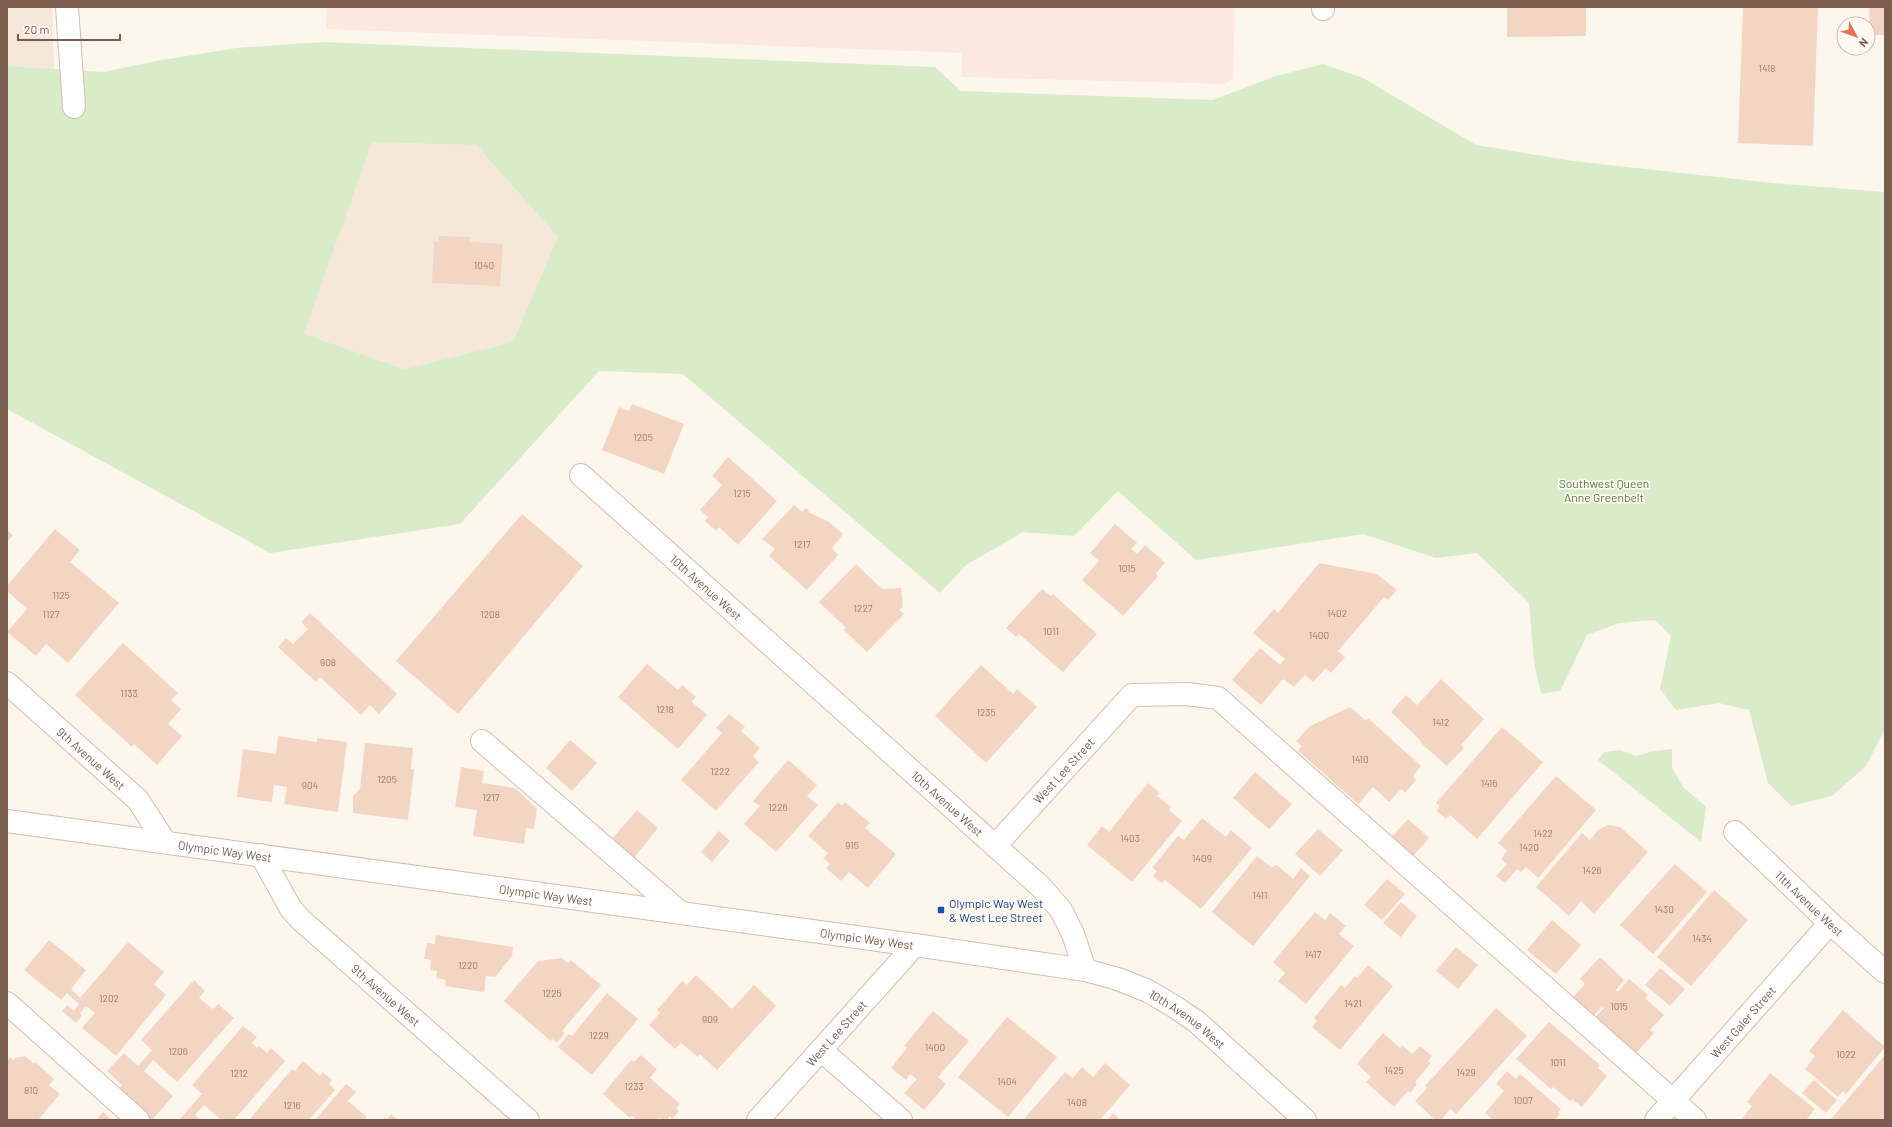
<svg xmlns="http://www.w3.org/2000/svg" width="1892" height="1127" viewBox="0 0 1892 1127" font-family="Barlow,sans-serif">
<rect width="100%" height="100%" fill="#fdf6ec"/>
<path fill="#f5e8da" d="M7 7H52L54 69 7 66Z
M372 141 476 145 558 237 513 342 405 369 304 334Z"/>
<path fill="#fde8e0" d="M327 7H1235L1233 78 1225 84 962 77V53L326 29Z"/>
<path fill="#d8ecc9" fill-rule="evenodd" d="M323 42 935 67 961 91 1213 100 1276 76 1323 64 1363 78 1476 145 1573 161 1772 183 1885 192V729L1866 766 1832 796 1791 806 1768 783 1749 710 1719 703 1676 710 1660 689 1671 636 1655 620 1619 623 1587 635 1560 691 1541 694 1534 662 1529 603 1477 553 1436 558 1363 534 1196 560 1118 491 1074 536 1023 532 966 565 940 593 683 374 599 371 460 524 270 553 7 409V66L104 72 156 61 236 48ZM372 142 476 145 558 237 513 342 405 369 304 334Z
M1672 749V768L1683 787 1706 807 1701 842 1598 760 1604 752 1620 750 1636 756 1654 751Z"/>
<path fill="#f3d5c3" d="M1507 7H1586V36L1507 37Z
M1743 7H1818L1813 146 1738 143Z
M1869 7H1885V35H1876L1870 30Z
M439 236 471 237 470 242 503 244 500 286 432 283 434 241 439 242Z
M632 404 684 424 664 474 602 450 619 407 629 411Z
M728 457 777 501 738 545 719 527 716 531 705 521 708 517 700 510 722 485 712 476Z
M794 505 802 512 806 508 810 513 829 522 843 534 832 548 838 555 807 590 769 556 775 549 762 539Z
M522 514 583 566 458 714 396 661Z
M1115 524 1137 543 1131 549 1137 554 1145 545 1165 563 1156 573 1158 576 1123 616 1082 580 1099 561 1090 553Z
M55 529 80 550 70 562 119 603 68 663 46 644 36 656 7 632 27 609 7 591V586Z
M7 530 13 535 7 542Z
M1319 563 1377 574 1397 590 1388 600 1384 597 1338 651 1345 657 1331 673 1326 668 1313 682 1305 675 1294 687 1283 679 1261 705 1232 680 1260 648 1280 665 1285 659 1253 633 1274 609 1278 613Z
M856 564 882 589 901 588 903 607 899 610 904 614 867 652 844 630 846 628 819 602Z
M1042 589 1051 596 1053 594 1097 634 1063 672 1019 634 1016 637 1006 628Z
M310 613 397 694 379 714 370 705 361 715 320 677 316 682 278 647 286 638 293 644 308 629 301 622Z
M123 643 178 693 171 700 181 709 168 724 182 736 157 765 134 744 132 747 75 695Z
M647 664 678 690 682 685 696 697 692 702 707 715 678 749 618 697Z
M981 665 1013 694 1017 689 1037 707 986 763 935 716Z
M1441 679 1484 719 1461 745 1464 748 1447 766 1420 742 1421 741 1391 712 1406 695 1417 705Z
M1350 707 1365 720 1369 719 1421 766 1413 776 1416 780 1405 793 1401 789 1389 802 1373 787 1358 804 1298 751 1302 746 1296 741 1310 726Z
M729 714 745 727 741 731 760 748 753 756 759 762 716 811 681 780 722 733 716 728Z
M1502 727 1543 762 1477 839 1450 815 1446 819 1436 810 1440 806 1436 803Z
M278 736 317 742V738L347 742 338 812 284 804 287 787 274 785 272 802 237 797 243 749 276 754Z
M570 740 597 763 572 791 546 768Z
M365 743 413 748 411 769H414L408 820 353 813V796L360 789Z
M788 760 817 785 807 796 818 805 776 852 744 824 760 806 753 801Z
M461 767 484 771 482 783 515 788 537 809 534 829 526 828 524 844 473 836 477 810 455 807Z
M1255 772 1292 804 1269 829 1233 798Z
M1556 776 1596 810 1538 878 1526 867 1521 872 1517 869 1505 883 1496 876 1507 864 1501 859 1507 851 1498 843Z
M1148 783 1160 793 1157 796 1171 807 1169 810 1182 821 1132 882 1087 845 1102 826 1109 832Z
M838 802 842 806 845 802 870 823 865 828 896 854 868 888 849 872 841 881 826 868 830 864 823 858 828 853 808 836Z
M637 810 658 828 633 859 611 840Z
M1202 818 1226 837 1231 830 1252 848 1201 909 1165 880 1162 883 1153 876 1157 871 1152 868 1178 836 1184 840Z
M1408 819 1429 838 1409 861 1387 842Z
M1608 825 1620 827 1648 852 1594 914 1581 901 1569 916 1536 887 1582 833 1590 840 1598 830Z
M1318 829 1343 850 1320 876 1295 854Z
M719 831 730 841 712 862 701 852Z
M1257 856 1271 867 1277 865 1293 879 1301 868 1310 876 1253 946 1212 912Z
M1675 864 1707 892 1653 954 1620 925Z
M1387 879 1405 894 1382 920 1364 905Z
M1714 890 1748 920 1691 986 1657 957Z
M1401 902 1417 916 1401 937 1383 923Z
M1315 912 1325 920 1330 913 1346 926 1339 934 1354 946 1306 1004 1278 981 1285 973 1273 962Z
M1552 920 1581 945 1556 974 1527 950Z
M436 935 513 947 512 956 495 977 486 976 484 992 445 986 446 980 436 978 437 971 430 970 431 960 424 959 427 943 435 944Z
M49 940 86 970 71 989 80 998 128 942 164 972 154 984 166 995 116 1056 82 1028 95 1013 86 1006 80 1013 82 1016 76 1023 62 1011 67 1005 74 1011 79 1004 67 993 61 1000 24 970Z
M1456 947 1478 965 1458 989 1436 971Z
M1600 957 1624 980 1616 990 1618 992 1629 979 1648 995 1645 998 1664 1015 1650 1030 1654 1033 1635 1054 1594 1018 1604 1008 1602 1007 1594 1015 1583 1005 1580 1007 1571 999 1585 984 1580 979Z
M562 958 568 963 571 960 601 985 562 1031 565 1033 557 1043 553 1039 551 1041 504 1001 538 961Z
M1368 965 1393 986 1340 1050 1312 1027 1317 1021 1314 1018 1341 985 1345 988 1355 976 1357 978Z
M1660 968 1685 989 1670 1006 1645 985Z
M696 975 732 1009 754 985 776 1006 717 1070 700 1054 698 1057 681 1043 675 1049 649 1025 660 1013 657 1010 682 981 687 985Z
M194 980 205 991 199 998 213 1009 218 1004 234 1018 177 1082 153 1060 144 1071 173 1096 152 1120 118 1090 122 1085 107 1071 124 1053 138 1066 152 1050 141 1040Z
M607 993 638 1019 592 1075 558 1047 569 1034 572 1036Z
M1496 1008 1527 1036 1456 1114 1450 1109 1441 1120H1435L1415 1101 1427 1088 1425 1086Z
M1843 1010 1885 1047 1846 1094 1843 1091 1838 1097 1805 1069 1815 1056 1809 1051Z
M933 1011 969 1041 938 1077 946 1084 924 1110 904 1093 917 1079 910 1074 906 1080 891 1068 907 1048 904 1046Z
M1007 1017 1057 1057 1008 1117 958 1077Z
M1549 1022 1600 1065 1598 1068 1607 1076 1582 1107 1572 1099 1570 1101 1553 1087 1551 1089 1516 1059Z
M243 1026 257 1037 252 1043 257 1048 259 1046 267 1053 271 1048 285 1061 234 1120H221L204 1105 195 1115 201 1120H179L202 1094 192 1085Z
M1383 1033 1400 1048 1402 1045 1412 1054 1420 1046 1432 1056 1428 1061 1431 1063 1415 1082 1417 1084 1410 1093 1408 1091 1394 1107 1366 1082 1371 1077 1357 1064Z
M641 1055 657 1069 650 1078 680 1104 676 1108 679 1111 672 1119 670 1116 667 1120 658 1118 656 1120H637L632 1116 630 1118 603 1094 631 1060 634 1062Z
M1885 1055V1120H1830Z
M25 1056 34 1064 35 1062 54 1079 49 1085 60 1094 38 1120H7V1061L10 1057 13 1060 15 1058Z
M303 1061 320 1076 323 1072 332 1080 329 1084 335 1090 309 1120H249L292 1069 295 1071Z
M1105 1063 1130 1085 1100 1120 1024 1119 1065 1072 1073 1078 1082 1067 1093 1077Z
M1507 1071 1516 1079 1520 1074 1561 1109 1558 1112 1560 1114 1555 1120H1493L1485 1113 1504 1091 1496 1084Z
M1770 1073 1815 1109 1806 1120H1741L1752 1106 1747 1102Z
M1814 1080 1837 1100 1826 1113 1802 1093Z
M346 1084 356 1092 348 1101 367 1117 364 1120H315Z
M103 1112 112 1120H96Z
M1113 1113 1121 1120H1107Z
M391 1114 398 1120H383L385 1117 387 1119Z"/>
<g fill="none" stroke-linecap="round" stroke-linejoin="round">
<defs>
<g id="minor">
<path d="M67 7 74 107"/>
<path d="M1323 9V7"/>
<path id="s1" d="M581 475 1041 887 1061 910 1073 934 1085 970"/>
<path id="s2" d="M7 683 138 800 165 842"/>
<path d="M482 741 681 913"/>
<path id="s3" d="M7 821 915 945 1085 970 1118 979 1148 991 1175 1007 1197 1022 1305 1120"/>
<path id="s4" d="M1735 832 1830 923 1885 972"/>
<path id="s5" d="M995 846 1132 695 1187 694 1218 698 1695 1120"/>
<path id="s6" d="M261 855 291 909 301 920 528 1120"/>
<path d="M7 1003 138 1120"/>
<path d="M821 1050 901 1120"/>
<path id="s7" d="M758 1120 915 945"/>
<path id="s8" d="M1656 1120 1830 923"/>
</g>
</defs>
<use href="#minor" stroke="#d1beb0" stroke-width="24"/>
<use href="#minor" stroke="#fff" stroke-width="22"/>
</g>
<rect fill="#1a4fb4" stroke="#fffaf3" stroke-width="1.5" x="937" y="906" width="8" height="8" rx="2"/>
<g text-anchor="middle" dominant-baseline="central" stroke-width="3.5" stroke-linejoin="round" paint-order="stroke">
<g font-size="10" fill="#987a6a">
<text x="1767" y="68">1418</text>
<text x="484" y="265">1040</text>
<text x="643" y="437">1205</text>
<text x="742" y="493">1215</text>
<text x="802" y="544">1217</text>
<text x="1127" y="568">1015</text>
<text x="61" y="595">1125</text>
<text x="863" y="608">1227</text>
<text x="1337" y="613">1402</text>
<text x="51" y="614">1127</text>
<text x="490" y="614">1208</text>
<text x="1051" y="631">1011</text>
<text x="1319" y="635">1400</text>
<text x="328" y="662">908</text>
<text x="129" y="693">1133</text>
<text x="665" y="709">1218</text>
<text x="986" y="712">1235</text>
<text x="1441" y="722">1412</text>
<text x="1360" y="759">1410</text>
<text x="720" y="771">1222</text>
<text x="387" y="779">1205</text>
<text x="1489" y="783">1416</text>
<text x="310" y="785">904</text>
<text x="491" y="797">1217</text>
<text x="778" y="807">1226</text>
<text x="1543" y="833">1422</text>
<text x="1130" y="838">1403</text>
<text x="852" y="845">915</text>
<text x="1529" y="847">1420</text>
<text x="1202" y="858">1409</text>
<text x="1592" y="870">1426</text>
<text x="1260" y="895">1411</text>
<text x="1664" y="909">1430</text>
<text x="1702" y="938">1434</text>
<text x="1313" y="954">1417</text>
<text x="468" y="965">1220</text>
<text x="552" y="993">1225</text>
<text x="109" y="998">1202</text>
<text x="1353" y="1003">1421</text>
<text x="1619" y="1006">1015</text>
<text x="710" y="1019">909</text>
<text x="599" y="1035">1229</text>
<text x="935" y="1047">1400</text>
<text x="178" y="1051">1206</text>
<text x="1846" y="1054">1022</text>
<text x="1558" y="1062">1011</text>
<text x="1394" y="1070">1425</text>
<text x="1466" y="1072">1429</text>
<text x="239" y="1073">1212</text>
<text x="1007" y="1081">1404</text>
<text x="634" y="1086">1233</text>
<text x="31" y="1090">810</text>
<text x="1523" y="1100">1007</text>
<text x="1077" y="1102">1408</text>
<text x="292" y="1105">1216</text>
</g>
<g font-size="12" fill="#537a41" stroke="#fffaf3">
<text x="1604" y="483">Southwest Queen<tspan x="1604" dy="14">Anne Greenbelt</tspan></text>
</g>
<g font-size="12" fill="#7a5c4d" stroke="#fffaf3">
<text stroke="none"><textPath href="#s1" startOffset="168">10th Avenue West</textPath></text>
<text stroke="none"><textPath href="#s2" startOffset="113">9th Avenue West</textPath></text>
<text stroke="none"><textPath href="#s5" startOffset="102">West Lee Street</textPath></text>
<text stroke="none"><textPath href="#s1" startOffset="492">10th Avenue West</textPath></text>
<text stroke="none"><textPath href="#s3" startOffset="220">Olympic Way West</textPath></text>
<text stroke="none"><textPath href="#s3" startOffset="544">Olympic Way West</textPath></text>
<text stroke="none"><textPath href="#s4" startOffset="103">11th Avenue West</textPath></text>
<text stroke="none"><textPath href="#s3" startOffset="868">Olympic Way West</textPath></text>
<text stroke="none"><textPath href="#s6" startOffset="190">9th Avenue West</textPath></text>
<text stroke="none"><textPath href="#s3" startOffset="1203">10th Avenue West</textPath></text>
<text stroke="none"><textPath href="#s8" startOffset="131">West Galer Street</textPath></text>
<text stroke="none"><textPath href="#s7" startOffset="117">West Lee Street</textPath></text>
</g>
<g font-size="12" fill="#164399" stroke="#fffaf3" text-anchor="start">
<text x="949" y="903">Olympic Way West<tspan x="949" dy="14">&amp; West Lee Street</tspan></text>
</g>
</g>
<rect width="1892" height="1127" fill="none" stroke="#7a5c4d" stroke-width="16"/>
<g transform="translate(1856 36) rotate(131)"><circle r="19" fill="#fffaf3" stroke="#cabbb1"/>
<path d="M0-3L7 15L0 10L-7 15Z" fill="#e76f51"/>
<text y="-6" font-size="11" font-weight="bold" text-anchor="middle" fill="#7a5c4d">N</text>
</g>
<path d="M18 34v6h102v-6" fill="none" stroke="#7a5c4d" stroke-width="2"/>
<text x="24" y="34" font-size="12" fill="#7a5c4d" stroke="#fffaf3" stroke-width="3" paint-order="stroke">20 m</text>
</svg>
